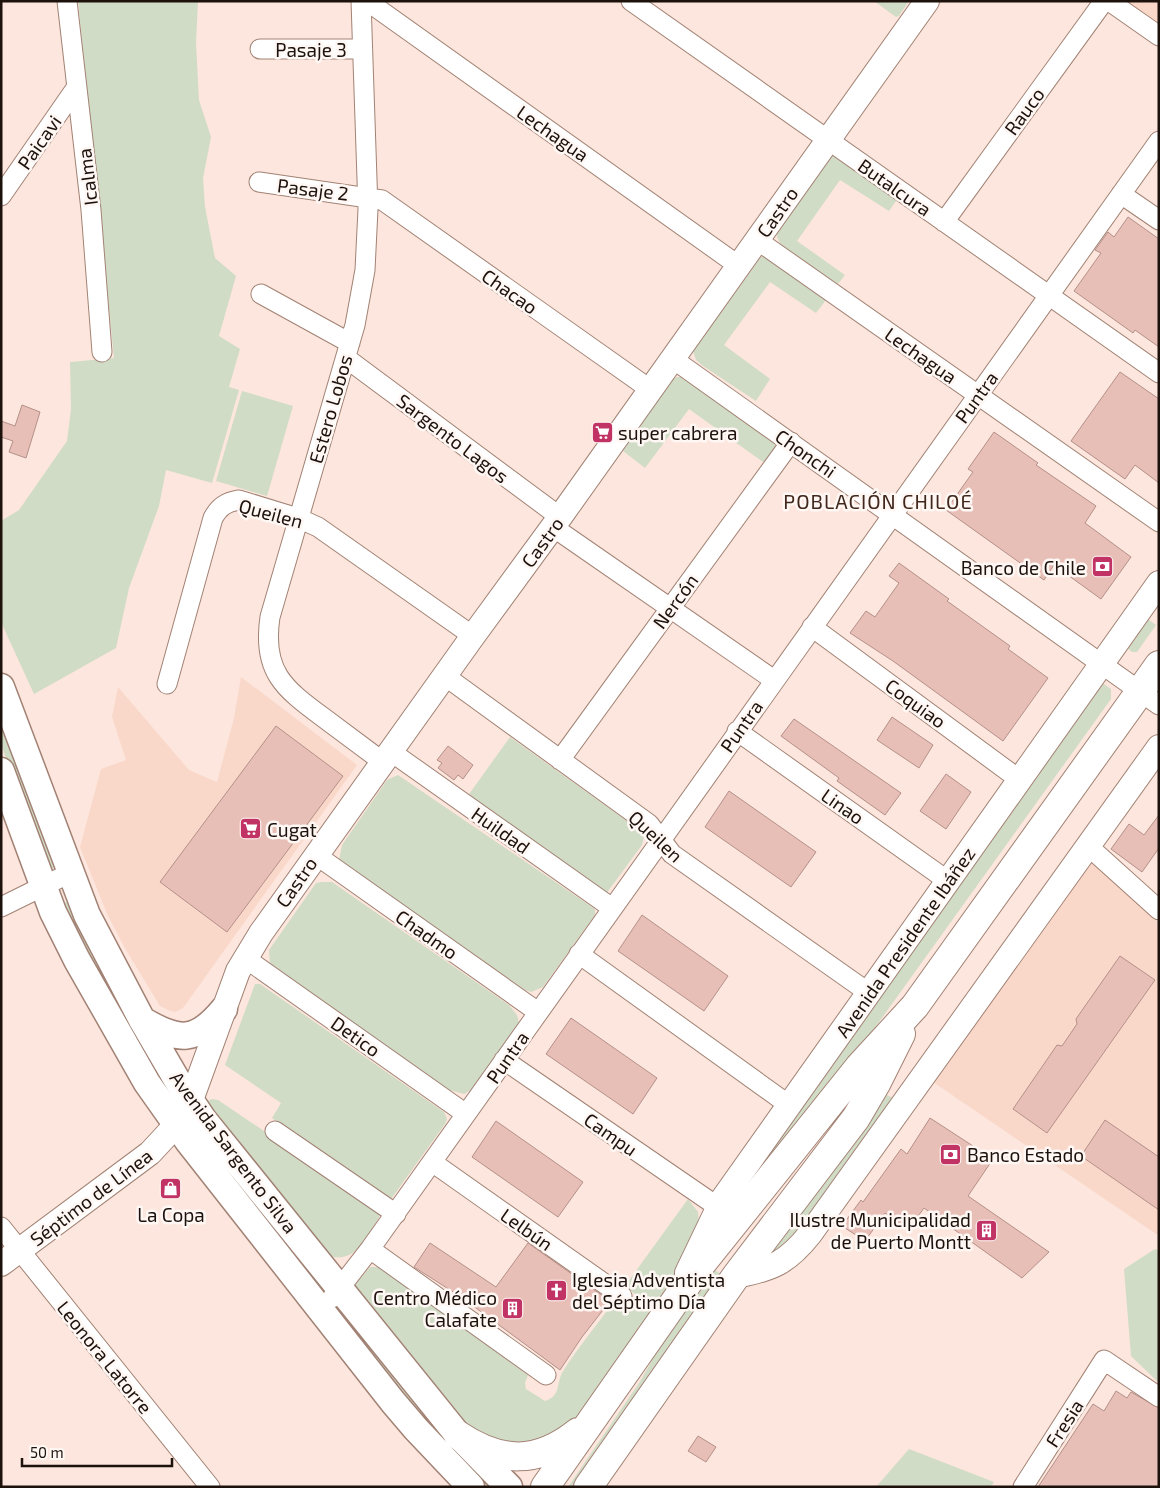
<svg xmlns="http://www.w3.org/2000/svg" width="1160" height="1488" viewBox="0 0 1160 1488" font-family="'Exo 2',sans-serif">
<rect width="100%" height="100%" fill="#fce6dd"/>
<path fill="#fad8c9" d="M1123 1H1159V26Z
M241 677 357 765 183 1008 175 1012 168 1010 160 1006 126 950 108 916 80 847 101 769 126 760 112 717 118 687 189 770 217 782 234 718Z
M1089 856 1159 924V1236L933 1082Z"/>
<path fill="#d1dcc6" d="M78 1H198L196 43 199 100 211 137 203 178 205 207 215 258 236 276 219 336 240 349 229 387 239 390 212 483 166 470 159 506 129 588 116 648 34 694 1 622V521L19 510 67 441 71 409 70 362 114 358Z
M874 1H909L899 16 896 17Z
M832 154 900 195 889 211 840 180 797 241 845 275 838 284 781 245 777 237V232Z
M761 257H765L826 300 816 313 770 282 724 345 770 379 756 401 703 366 696 360 693 351Z
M677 377H681L775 443C776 452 771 458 763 462L689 409 645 468 623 451 672 380Z
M242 391 293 406 267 496 216 481Z
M1145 617 1156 625 1137 652H1132L1127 648Z
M1104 684 1111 689V699L874 1029 842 1072 741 1195 730 1199 1098 685Z
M1 717 54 861V868L50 870 45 868 1 744Z
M510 737 641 831 644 837 642 845 606 894 467 797Z
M398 775 595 909V915L543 987 531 992 525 990 339 860 342 845 387 780Z
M322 882H332L509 1005 517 1015 519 1023 471 1090 464 1094 446 1089 270 964 269 950 316 883Z
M66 902 69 903 177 1107 113 1005 63 904Z
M255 984H260L444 1112 447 1119 445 1124 391 1199 384 1197 272 1118 281 1103 225 1065Z
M885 1094 893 1098 787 1247 771 1255 768 1253Z
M212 1099 218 1100 379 1209C382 1217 375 1223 371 1230 361 1247 351 1262 329 1256L207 1107V1101Z
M688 1199 698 1212 699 1225 679 1269 580 1416 566 1430 520 1448 474 1434 355 1289V1285L370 1267H380L528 1375 525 1383 526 1389 545 1401C561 1396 556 1385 562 1373 577 1348 598 1324 615 1300L626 1307 636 1295 625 1286Z
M1155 1249 1159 1251V1383L1131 1356 1124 1269Z
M713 1269 721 1274 573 1487H568L639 1383 666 1336Z
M340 1308 497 1487H481L334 1313Z
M909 1449 994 1482 991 1487H876Z"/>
<path fill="#e8bfb7" stroke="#b49089" d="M1128 217 1159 239V347L1135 330 1133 333 1074 291 1101 253 1095 250 1108 232 1114 237Z
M1120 372 1159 399V483L1135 465 1125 479 1071 441Z
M22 405 40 412 26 458 9 452 13 441 1 437V421L15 426Z
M994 432 1038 463 1036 465 1096 506 1085 523 1131 557 1101 599 1054 565 1044 580 946 510 973 472 968 469Z
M899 563 949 599 947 601 1010 646 1008 649 1048 678 1003 741 893 661 850 633 866 611 875 617 899 583 889 576Z
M892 717 933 745 919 768 877 740Z
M794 719 901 793 885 815 837 781 839 778 781 736Z
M276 726 343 776 227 932 160 882Z
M448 746 473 765 463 779 458 775 454 780 438 768 442 763 437 760Z
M946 774 971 792 946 829 920 811Z
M729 791 816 852 791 887 705 827Z
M1159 815V848L1142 872 1111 849 1129 824 1144 835Z
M642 915 728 976 704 1011 618 951Z
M1120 956 1155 980 1047 1133 1013 1109 1057 1045 1062 1046 1077 1024 1076 1019Z
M571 1018 657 1078 633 1114 546 1054Z
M930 1118 993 1159 968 1196 1049 1252 1022 1278 924 1208 908 1230 885 1213 865 1241 842 1226 861 1200 863 1202 901 1149 907 1154Z
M1105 1120 1159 1157V1210L1081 1156Z
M496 1121 583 1182 558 1217 472 1157Z
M430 1243 496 1287 528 1243 610 1301 582 1337 560 1370 461 1297 414 1267Z
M1116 1391 1127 1398 1131 1392 1159 1408V1487H1038L1093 1404 1104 1411Z
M698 1436 716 1447 706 1462 688 1451Z"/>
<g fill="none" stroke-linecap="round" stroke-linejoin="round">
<defs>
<path id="minor" d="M67 1 91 210 102 352
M361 1 368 209 365 270 355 325 270 617C262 671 283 688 324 718 343 732 363 747 383 762
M367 1 739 266
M631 1 1159 373
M1109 1 1159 36
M260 49H362
M259 182 382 200 651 390
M1121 194 1159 220
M1 196 76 88
M944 222 1104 1
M757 240 1159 522
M261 294 350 343
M346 358 560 517
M673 359 1159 705
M553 527 774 680
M812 627 1020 780
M445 676 649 824 672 854 869 993
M167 684 213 518C219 507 226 502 239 500L298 518 318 527 473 636
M737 731 948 881
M390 751 612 908
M560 760 791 442
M1087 845 1159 910
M316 855 538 1012
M1 907 70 873
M579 954 789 1105
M245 958 466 1114
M504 1060 718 1207
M275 1131 396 1214
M432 1162 622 1296
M1 1227 210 1487
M370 1249 546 1375
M332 1298 370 1249 1159 141
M1023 1487 1104 1360 1159 1397"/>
<path id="tertiary" d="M1 1264 150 1153 176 1125 191 1100 238 971 261 933 473 636 560 517 927 1
M687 1273 722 1200 1159 583
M736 1276C772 1269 787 1263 810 1234L1159 747"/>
<path id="secondary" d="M1 687 87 915 142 1020 177 1080 203 1119 458 1435 509 1487
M1 771 53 912 77 960 147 1083 188 1141 393 1402 416 1429 471 1487
M142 1020C179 1042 196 1043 224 1009"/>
<path id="primary" d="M458 1435C500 1463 537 1465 578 1432
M545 1487 699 1267 859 1067 915 1006 1159 665
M588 1487 736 1276 856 1118 876 1084 901 1034"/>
</defs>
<use href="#minor" stroke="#a28274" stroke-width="21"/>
<use href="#tertiary" stroke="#a28274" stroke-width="26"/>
<use href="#secondary" stroke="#a28274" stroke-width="29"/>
<use href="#primary" stroke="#a28274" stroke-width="30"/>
<use href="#minor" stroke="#fff" stroke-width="19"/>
<use href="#tertiary" stroke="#fff" stroke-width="24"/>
<use href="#secondary" stroke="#fff" stroke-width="26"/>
<use href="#primary" stroke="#fff" stroke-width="28"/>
</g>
<defs>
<symbol id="supermarket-square" viewBox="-11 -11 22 22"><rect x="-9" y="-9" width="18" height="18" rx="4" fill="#c03364" stroke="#fef7f4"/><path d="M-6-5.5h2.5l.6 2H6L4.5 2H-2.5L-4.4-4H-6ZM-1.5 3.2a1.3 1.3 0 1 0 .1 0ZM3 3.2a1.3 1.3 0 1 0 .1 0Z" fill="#fff"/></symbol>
<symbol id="bank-square" viewBox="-11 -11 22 22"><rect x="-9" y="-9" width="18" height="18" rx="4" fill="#c03364" stroke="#fef7f4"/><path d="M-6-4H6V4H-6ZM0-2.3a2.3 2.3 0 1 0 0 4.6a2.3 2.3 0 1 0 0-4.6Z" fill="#fff"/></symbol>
<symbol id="shop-square" viewBox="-11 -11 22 22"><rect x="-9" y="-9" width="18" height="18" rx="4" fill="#c03364" stroke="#fef7f4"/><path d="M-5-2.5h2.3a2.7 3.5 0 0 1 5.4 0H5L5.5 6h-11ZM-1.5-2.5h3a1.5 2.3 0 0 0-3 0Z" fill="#fff"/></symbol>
<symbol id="building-square" viewBox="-11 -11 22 22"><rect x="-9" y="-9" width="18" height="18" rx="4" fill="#c03364" stroke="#fef7f4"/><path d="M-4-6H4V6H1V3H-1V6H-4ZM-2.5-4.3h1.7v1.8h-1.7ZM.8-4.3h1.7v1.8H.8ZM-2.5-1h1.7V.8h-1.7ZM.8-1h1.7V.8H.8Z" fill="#fff"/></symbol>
<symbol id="church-square" viewBox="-11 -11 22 22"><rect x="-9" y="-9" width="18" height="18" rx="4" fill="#c03364" stroke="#fef7f4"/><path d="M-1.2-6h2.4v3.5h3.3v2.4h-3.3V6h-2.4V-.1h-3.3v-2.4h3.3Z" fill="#fff"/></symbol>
</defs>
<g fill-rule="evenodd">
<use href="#supermarket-square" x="590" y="420" width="25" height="25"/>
<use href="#bank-square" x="1090" y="554" width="25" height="25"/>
<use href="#supermarket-square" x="238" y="816" width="25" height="25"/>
<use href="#bank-square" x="938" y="1142" width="25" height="25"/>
<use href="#shop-square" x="158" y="1176" width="25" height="25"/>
<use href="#building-square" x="974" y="1218" width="25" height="25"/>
<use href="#church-square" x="544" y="1278" width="25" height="25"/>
<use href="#building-square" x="500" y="1296" width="25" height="25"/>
</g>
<g text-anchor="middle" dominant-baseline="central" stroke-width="5" stroke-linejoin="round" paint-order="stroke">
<g font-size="19" fill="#1d110c" stroke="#fef7f4">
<text x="311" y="49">Pasaje 3</text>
<text transform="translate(1024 111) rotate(-54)">Rauco</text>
<text transform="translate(553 133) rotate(35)">Lechagua</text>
<text transform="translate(39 142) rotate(-55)">Paicavi</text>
<text transform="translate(87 177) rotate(-97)">Icalma</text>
<text transform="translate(895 187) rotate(35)">Butalcura</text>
<text transform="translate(313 189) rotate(7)">Pasaje 2</text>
<text transform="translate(777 212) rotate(-55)">Castro</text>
<text transform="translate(510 291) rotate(35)">Chacao</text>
<text transform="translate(921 355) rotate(35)">Lechagua</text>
<text transform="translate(976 397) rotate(-54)">Puntra</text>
<text transform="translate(330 409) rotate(-74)">Estero Lobos</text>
<text transform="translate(453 438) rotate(37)">Sargento Lagos</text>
<text transform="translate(806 453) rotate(35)">Chonchi</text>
<text transform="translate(271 513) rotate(15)">Queilen</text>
<text transform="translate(542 542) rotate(-54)">Castro</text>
<text transform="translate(675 601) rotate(-54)">Nercón</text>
<text transform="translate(916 703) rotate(36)">Coquiao</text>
<text transform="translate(741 726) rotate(-55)">Puntra</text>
<text transform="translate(843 806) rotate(35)">Linao</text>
<text transform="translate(501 830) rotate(35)">Huildad</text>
<text transform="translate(656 836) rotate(43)">Queilen</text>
<text transform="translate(296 882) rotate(-55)">Castro</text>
<text transform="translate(427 934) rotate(35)">Chadmo</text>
<text transform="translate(905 942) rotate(-55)">Avenida Presidente Ibáñez</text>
<text transform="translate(356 1036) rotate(35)">Detico</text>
<text transform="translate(507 1057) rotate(-55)">Puntra</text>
<text transform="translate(611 1134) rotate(35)">Campu</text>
<text transform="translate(234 1152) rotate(53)">Avenida Sargento Silva</text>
<text transform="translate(91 1197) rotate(-37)">Séptimo de Línea</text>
<text transform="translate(527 1229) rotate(35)">Lelbún</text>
<text transform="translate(105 1357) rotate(51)">Leonora Latorre</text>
<text transform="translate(1064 1423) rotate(-57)">Fresia</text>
</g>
<g font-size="19" fill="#1d110c" stroke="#fef7f4" text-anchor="start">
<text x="618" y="432">super cabrera</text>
<text x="1086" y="567" text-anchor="end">Banco de Chile</text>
<text x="267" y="829">Cugat</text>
<text x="967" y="1154">Banco Estado</text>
<text x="171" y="1214" text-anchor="middle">La Copa</text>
<text x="971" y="1219" text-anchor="end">Ilustre Municipalidad<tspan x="971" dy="22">de Puerto Montt</tspan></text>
<text x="572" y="1279">Iglesia Adventista<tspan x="572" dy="22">del Séptimo Día</tspan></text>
<text x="497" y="1297" text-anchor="end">Centro Médico<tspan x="497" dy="22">Calafate</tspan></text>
</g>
<g font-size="20" letter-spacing="1" fill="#41271b" stroke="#fef7f4">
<text x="878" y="501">POBLACIÓN CHILOÉ</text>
</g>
</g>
<rect width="1160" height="1488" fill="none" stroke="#1d110c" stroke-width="5"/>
<path d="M22 1458v8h150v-8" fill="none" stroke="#1d110c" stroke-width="2.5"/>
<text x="30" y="1458" font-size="15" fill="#1d110c" stroke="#fef7f4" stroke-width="4" paint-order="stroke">50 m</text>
</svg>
